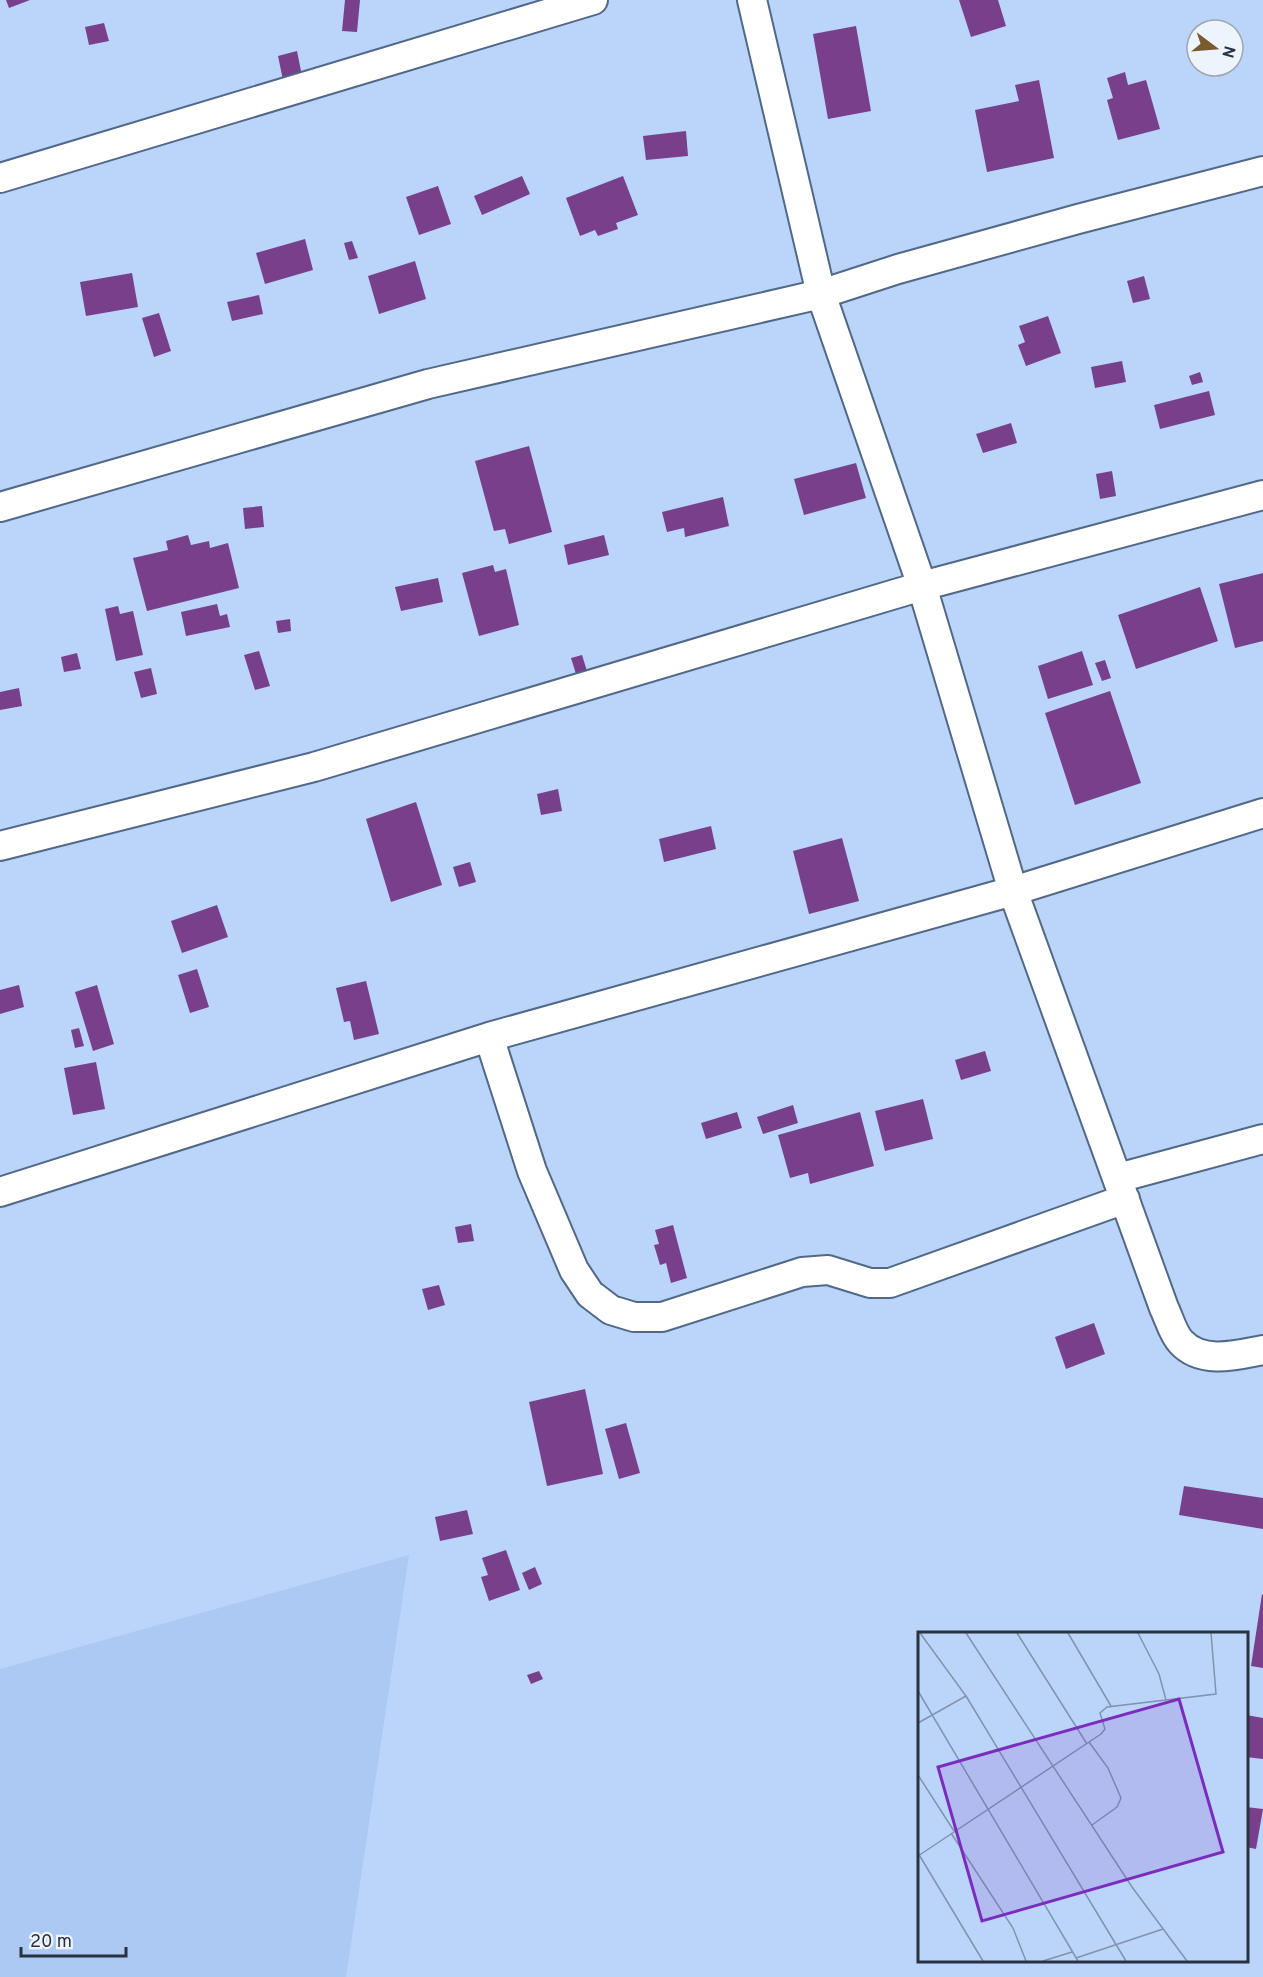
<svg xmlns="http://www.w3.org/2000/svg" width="1263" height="1977" viewBox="0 0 1263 1977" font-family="Overpass,sans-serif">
<rect width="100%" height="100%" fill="#bbd4f9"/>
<path fill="#abc9f3" d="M409 1555 346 1977H0V1669Z"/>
<path fill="#783f8b" d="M6 0H30L9 8Z
M345 0H360L357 32 342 31Z
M959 0H998L1006 26 971 37Z
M104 23 109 41 89 45 85 27Z
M856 26 871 111 828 119 813 34Z
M297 51 302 76 283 80 278 56Z
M1125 72 1128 85 1146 80 1160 129 1118 140 1107 100 1113 98 1107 78Z
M1039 80 1054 158 987 172 975 110 1019 101 1015 85Z
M686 131 688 156 646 160 643 136Z
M522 176 530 194 482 215 474 196Z
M623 176 638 215 616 223 618 229 598 236 595 230 580 236 566 198Z
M438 186 451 224 419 235 406 197Z
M305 239 313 270 265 284 256 253Z
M352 241 358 258 349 260 344 243Z
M415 261 426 299 379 314 368 276Z
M132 273 138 307 86 316 80 282Z
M1144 276 1150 299 1133 303 1127 281Z
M259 295 263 314 232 321 227 302Z
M159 313 171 351 154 357 142 318Z
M1048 316 1061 353 1026 366 1018 345 1025 342 1019 326Z
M1122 361 1126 382 1095 388 1091 367Z
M1200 372 1203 382 1192 385 1189 376Z
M1209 391 1215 415 1160 429 1154 405Z
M1011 423 1017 443 983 453 976 434Z
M529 446 552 532 509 544 505 529 494 531 475 461Z
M856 463 866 498 804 515 794 479Z
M1112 471 1116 496 1100 499 1096 474Z
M723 497 729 526 685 537 684 528 667 532 662 512Z
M262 506 264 527 245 529 243 508Z
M188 535 191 545 209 541 210 548 228 543 239 588 147 611 133 558 168 550 166 541Z
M604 535 609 555 568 565 564 545Z
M493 565 495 572 506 569 519 625 479 636 462 573Z
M1263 573V641L1235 648 1219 584Z
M438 578 443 602 401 611 395 587Z
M1200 587 1218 641 1136 669 1118 615Z
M217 604 220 616 227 614 230 627 186 636 181 612Z
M118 606 120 614 133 611 143 655 116 661 105 609Z
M290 619 291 631 278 633 276 621Z
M259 651 270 686 255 690 244 655Z
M1082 651 1093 685 1048 699 1038 666Z
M77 653 81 669 64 672 61 657Z
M582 655 587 671 576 674 571 658Z
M1105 660 1111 678 1102 681 1095 663Z
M151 668 157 694 141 698 134 672Z
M19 688 22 706 0 710V692Z
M1110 691 1141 783 1075 805 1045 713Z
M558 789 562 811 541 815 537 794Z
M416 802 442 885 391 902 366 819Z
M711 826 716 849 664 862 659 839Z
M842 838 859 901 809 914 793 851Z
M470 862 476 882 459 887 453 867Z
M217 905 228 937 182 953 171 921Z
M197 969 209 1007 190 1013 178 975Z
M366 981 379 1034 354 1040 350 1021 344 1022 336 988Z
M19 985 24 1007 0 1014V990Z
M97 985 114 1044 93 1051 75 992Z
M79 1028 84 1046 75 1048 71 1030Z
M985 1051 991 1071 961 1080 955 1060Z
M96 1062 105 1109 73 1115 64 1068Z
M923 1099 933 1139 885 1151 875 1111Z
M793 1105 798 1123 763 1134 757 1117Z
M737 1112 742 1128 706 1139 701 1123Z
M860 1112 874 1166 810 1184 808 1173 790 1178 778 1135Z
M471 1224 474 1241 458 1243 455 1227Z
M673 1225 687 1278 671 1283 666 1263 660 1265 654 1245 659 1244 655 1230Z
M439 1285 445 1305 428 1310 422 1289Z
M1094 1323 1105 1354 1066 1369 1055 1337Z
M585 1389 603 1474 547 1486 529 1402Z
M626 1423 640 1473 619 1479 605 1429Z
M1184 1486 1263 1498V1529L1179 1515Z
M467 1510 473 1534 440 1541 435 1517Z
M506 1550 520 1590 489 1601 481 1577 488 1575 482 1558Z
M535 1567 542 1584 529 1590 522 1573Z
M1262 1594 1263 1595V1668L1251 1666Z
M539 1671 543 1679 531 1684 527 1675Z
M1246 1715 1263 1718V1759L1246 1757Z
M1246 1807 1263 1809 1256 1849 1246 1847Z"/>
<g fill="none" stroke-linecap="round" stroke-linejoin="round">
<defs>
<path id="minor" d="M752 0 821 294 922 586 1013 891 1164 1308C1169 1318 1173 1334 1181 1342 1202 1365 1237 1355 1263 1350
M0 178 593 0
M0 507 428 384 821 294 898 269 1078 219 1263 171
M0 846 314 767 922 586 1263 495
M489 1037 532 1171 574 1270 590 1294 611 1310 634 1317H662L802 1272 828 1270 870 1283H890L1125 1199
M1118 1178 1263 1139
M0 1192 489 1037 1013 891 1263 813"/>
</defs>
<use href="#minor" stroke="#516887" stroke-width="32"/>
<use href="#minor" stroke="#fff" stroke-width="28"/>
</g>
<g transform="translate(918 1632)">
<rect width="330" height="330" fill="#bbd4f9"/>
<path fill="none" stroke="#8093af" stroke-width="1.5" d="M48 1 214 255 269 329M99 1 169 112M150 1 193 74M220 1 241 42 248 68M0 59 160 329M48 64 208 329M0 91 48 64 2 1M171 110 190 136 203 166 199 175 174 193M0 143 36 199M33 201 95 296 108 329M0 221 65 329M0 224 183 102 187 97 182 81 189 75 298 62 293 1M158 326 245 297M125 329 154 320"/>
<path fill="#7b2cbf" fill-opacity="0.15" stroke="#7b2cbf" stroke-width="3" d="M261 67 305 220 64 289 20 135Z"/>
<rect width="330" height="330" fill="none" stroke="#283240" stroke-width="3"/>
</g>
<g transform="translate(1215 48) rotate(106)"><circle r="28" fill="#eef4fb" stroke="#9fa6b0" stroke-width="1.5"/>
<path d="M0-4.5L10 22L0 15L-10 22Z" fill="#785c2f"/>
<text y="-9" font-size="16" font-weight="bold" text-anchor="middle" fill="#283240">N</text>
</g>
<path d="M21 1947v9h105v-9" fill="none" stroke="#283240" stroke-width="3"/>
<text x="30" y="1947" font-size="18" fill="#283240" stroke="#eef4fb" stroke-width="4.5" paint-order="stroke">20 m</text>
</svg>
